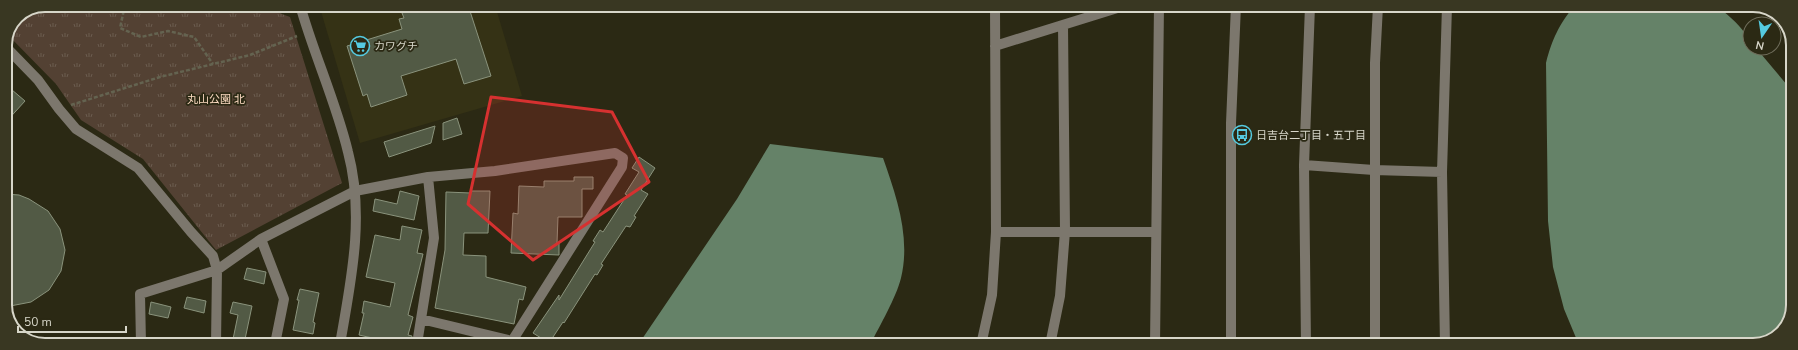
<svg xmlns="http://www.w3.org/2000/svg" width="1798" height="350" viewBox="0 0 1798 350" font-family="'Nunito Sans','Noto Sans JP',sans-serif">
<defs>
<pattern id="park-tufts" width="24" height="20" patternUnits="userSpaceOnUse"><rect width="24" height="20" fill="#534133"/><path d="M3 7l-1-3M5 7V3M7 7l1-3M15 17l-1-3M17 17v-4M19 17l1-3" fill="none" stroke="#6b5c4f"/></pattern>
</defs>
<rect width="100%" height="100%" fill="#2b2914"/>
<path fill="#353215" d="M322 5H495L522 96 360 143 320 8Z"/>
<path fill="url(#park-tufts)" d="M45 5 261 6 290 17 342 183 216 250 143 159 81 120 56 84 9 36 17 16Z"/>
<path fill="#658268" d="M1574 6H1717C1729 16 1750 32 1750 48H1756L1793 92 1792 313 1779 335 1754 345H1579L1564 309 1553 267 1548 221 1546 63C1552 39 1559 25 1574 6Z
M770 144 883 158C896 195 911 237 901 278 896 298 880 325 870 345H638L737 199Z"/>
<path fill="#525a45" stroke="#8a937c" d="M427 5H468L491 76 464 84 456 59 401 76 407 95 371 107 367 94 363 96 347 46 402 29 399 19 404 18 402 13Z
M5 84 25 101 5 123Z
M457 118 462 134 443 140V123Z
M435 126 431 143 389 157 384 142Z
M639 157 655 168 641 190 648 194 634 216 636 217 630 227 626 226 601 264 603 265 597 275 595 274 564 323 563 322 549 343 533 333 559 295V300L595 242 593 241 600 230 603 232 627 195 625 194 639 172 632 168Z
M574 177H593V189H582V217H558L557 243H559V255L511 253 513 213 518 214 519 186 544 187V181H574Z
M400 191 419 196 414 220 373 211 375 199 397 204Z
M471 191H490L488 233H464L463 255 486 256V277L526 287 523 300 519 299 514 324 435 308 445 250 446 192 471 193Z
M5 194 19 195 29 199 48 211 60 229 65 250 61 271 49 290 31 302 5 307Z
M402 226 422 230 417 253 423 254 408 315 413 317 408 335 412 336 411 344H389L390 342 359 335 364 313H362L364 301 390 307 395 283 366 277 375 235 400 240Z
M247 268 266 272 264 284 244 279Z
M300 289 319 293 313 322 315 323 313 334 293 330 299 300H297Z
M187 297 206 301 204 313 184 308Z
M151 302 171 307 168 318 149 314Z
M233 302 252 306 244 344H232L238 315 230 313Z"/>
<g fill="none" stroke-linecap="round" stroke-linejoin="round">
<path stroke="#646350" stroke-width="2.5" stroke-dasharray="4 2" stroke-linecap="butt" d="M125 5 120 28 141 37 168 31 194 37 213 64
M71 105 160 77 250 55 297 36"/>
<path stroke="#7c776d" stroke-width="10" d="M300 5C314 55 336 102 348 152 365 216 351 281 340 344
M5 46 38 80 59 109 76 129 138 168 191 232 213 256 217 270 216 344
M995 46 1127 5
M1304 165 1374 170 1442 172
M996 232H1156
M261 239 284 299 275 344
M141 344 140 294 217 270 261 239 355 191 428 177 495 171 615 153 623 158 622 167 512 341 421 319
M417 344 434 238 428 177
M981 345 992 295 996 232 995 5
M1050 345 1060 296 1065 231 1063 25
M1155 345 1159 5
M1231 345V123L1236 5
M1306 345 1304 165 1310 6
M1375 345V63L1378 6
M1445 345 1442 172 1447 6"/>
</g>
<path fill="#d63130" fill-opacity="0.2" stroke="#d63130" stroke-width="3" stroke-linejoin="round" d="M491 97 612 112 649 182 533 260 468 204Z"/>
<defs>
<symbol id="supermarket-ring" viewBox="-11 -11 22 22"><circle r="9.5" fill="#2b2914" stroke="#55cae0" stroke-width="1.5"/><path d="M-6-5.5h2.5l.6 2H6L4.5 2H-2.5L-4.4-4H-6ZM-1.5 3.2a1.3 1.3 0 1 0 .1 0ZM3 3.2a1.3 1.3 0 1 0 .1 0Z" fill="#55cae0"/></symbol>
<symbol id="bus-ring" viewBox="-11 -11 22 22"><circle r="9.5" fill="#2b2914" stroke="#55cae0" stroke-width="1.5"/><path d="M-5-6H5V4H4V6H2V4H-2V6H-4V4H-5ZM-3.5-4V0h7V-4ZM-3.5 1.2v1.5H-2V1.2ZM2 1.2v1.5H3.5V1.2Z" fill="#55cae0"/></symbol>
</defs>
<g fill-rule="evenodd">
<use href="#supermarket-ring" x="349" y="35" width="22" height="22"/>
<use href="#bus-ring" x="1231" y="124" width="22" height="22"/>
</g>
<g text-anchor="middle" dominant-baseline="central" stroke-width="3.5" stroke-linejoin="round" paint-order="stroke">
<g font-size="11" fill="#d7d6c9" stroke="#2b2914" text-anchor="start">
<text x="374" y="46">カワグチ</text>
<text x="1256" y="135">日吉台二丁目・五丁目</text>
</g>
<g font-size="11" fill="#fbdac1" stroke="#2b2914">
<text x="216" y="99">丸山公園 北</text>
</g>
</g>
<path d="M0 0H1798V350H0ZM45 12H1753A33 33 0 0 1 1786 45V305A33 33 0 0 1 1753 338H45A33 33 0 0 1 12 305V45A33 33 0 0 1 45 12Z" fill="#393722" fill-rule="evenodd"/>
<path fill="none" stroke="#d7d6c9" stroke-width="2" d="M45 12H1753A33 33 0 0 1 1786 45V305A33 33 0 0 1 1753 338H45A33 33 0 0 1 12 305V45A33 33 0 0 1 45 12Z"/>
<g transform="translate(1762 36) rotate(193)"><circle r="19" fill="#2b2914" stroke="#706e5c"/>
<path d="M0-3L7 15L0 10L-7 15Z" fill="#55cae0"/>
<text y="-6" font-size="11" font-weight="bold" text-anchor="middle" fill="#d7d6c9">N</text>
</g>
<path d="M18 326v6h108v-6" fill="none" stroke="#d7d6c9" stroke-width="2"/>
<text x="24" y="326" font-size="12" fill="#d7d6c9" stroke="#2b2914" stroke-width="3" paint-order="stroke">50 m</text>
</svg>
